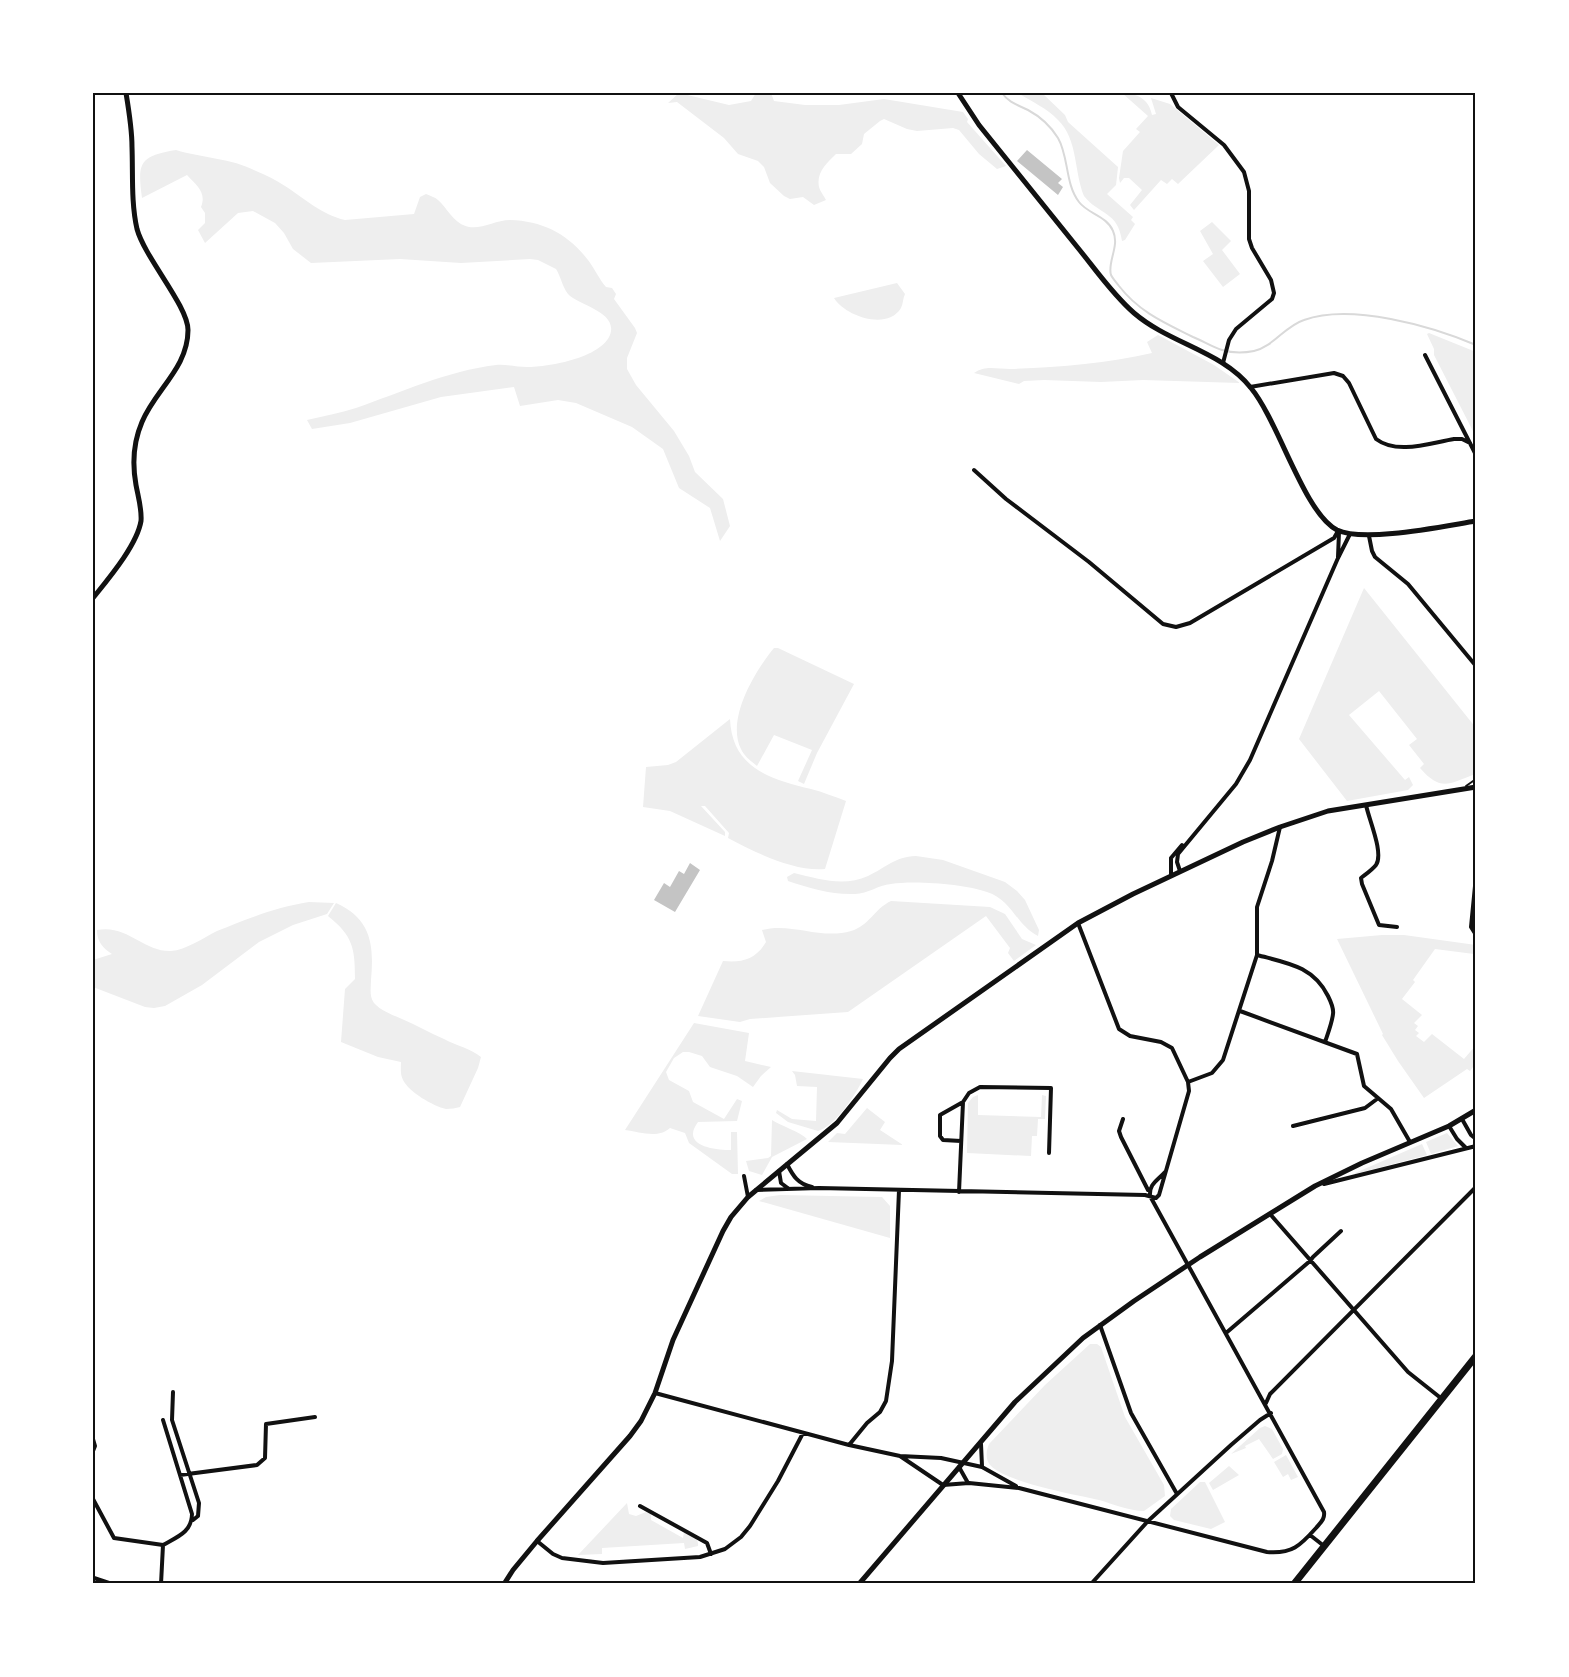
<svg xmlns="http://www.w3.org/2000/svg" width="1569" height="1677" viewBox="0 0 1569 1677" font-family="'Alegreya Sans',sans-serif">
<rect width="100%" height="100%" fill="#fff"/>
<path fill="#eee" d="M679 93 729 105 751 101 756 93H771L774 101 805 105H839L884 99 963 112 968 119 967 122 1006 166 997 169 979 154 959 130 953 128 917 131 907 129 884 119 880 121 864 134 862 144 851 154H836C827 163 816 172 819 187 820 191 824 196 826 200L814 205 803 197 790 199 784 196 770 183 764 167 758 161 738 154 724 138 677 102 668 103Z
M1018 93H1042L1065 115 1068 122 1118 167 1116 185 1107 194 1133 217 1131 220 1135 224 1125 240 1122 241C1118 211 1099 215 1084 196 1074 172 1078 139 1058 120 1047 108 1032 102 1018 93Z
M1122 93C1137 93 1149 99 1152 115L1156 114 1151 98 1170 104 1219 145 1178 184 1172 179 1167 184 1161 180 1134 210 1130 205 1142 190 1129 178H1124L1120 183 1119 178 1123 151 1140 132 1136 129 1148 116Z
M176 150C202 158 231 158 256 171 266 175 276 180 285 186 304 198 322 215 345 220L414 214 420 197 426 194C430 196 435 197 438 200 448 209 454 224 469 227 483 229 496 220 510 220 543 221 568 234 588 260 595 269 599 279 606 287L612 288 616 294 614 299 635 328 637 333 627 358V369L636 385 674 431 689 456 695 472 723 499 730 526 720 541 710 508 679 488 663 449 632 427 576 403 558 400 520 406 514 387 441 397 350 423 312 429 307 420C323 416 340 413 356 408 402 392 447 371 496 365 507 364 517 367 527 367 549 367 607 357 611 331 614 311 578 305 568 294 562 286 561 277 556 269L538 260 530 259 461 263 400 259 311 263 293 249 284 233 275 223 253 211 238 213 205 243 198 230 205 223V213L201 207C207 192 196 185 187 175L142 198C137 162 140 156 176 150Z
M1212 222 1231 241 1222 250 1240 274 1223 287 1203 261 1213 254 1200 231Z
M897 283 905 294C903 298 903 304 901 308 887 331 845 316 834 298Z
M1429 333 1476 352V437L1434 355V349L1427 334Z
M1158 335 1214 365 1240 383 1143 380 1101 382 1044 380 1024 381 1019 384 974 373C985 365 997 369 1010 369 1058 367 1106 364 1152 353L1147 342Z
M1364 588 1476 728 1475 774C1449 784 1441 792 1420 768L1424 764 1409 745 1417 739 1379 691 1349 715 1405 780 1409 777 1413 785 1408 790 1347 801 1299 739Z
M774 648H778L854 684 817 753 804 784 798 781 812 750 774 735 757 766C751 761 744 756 741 749 726 719 755 671 774 648Z
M730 719C732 768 770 779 811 789 823 792 835 797 846 801L825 869C795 872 754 852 728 838L729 833 705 806H701L725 832V836L670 811 643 807 646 767 668 765 676 762Z
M916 856 943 860 1005 882 1017 891 1025 900 1039 930 1038 936C1016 925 1012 900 987 892 965 884 914 880 891 884 878 885 868 894 855 894 832 895 809 888 788 881L787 877 794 873C819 879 844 887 868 876 887 867 894 857 916 856Z
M891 901 990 907 1005 914 1022 939 1036 945 1014 961 1008 953 1010 948 986 916 848 1012 750 1019 740 1022 698 1016 723 961C742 963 756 959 766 942L762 930C791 922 821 940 851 931 869 926 874 909 891 901Z
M309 902 334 903 327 914 293 925 259 942 202 985 165 1006 154 1008 145 1007 93 987V960L112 954C103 948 97 942 97 930 127 924 144 952 171 951 186 950 203 938 217 931 247 919 276 907 309 902Z
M336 903C372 919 374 946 371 980 371 988 369 996 374 1003 381 1011 393 1015 402 1019 416 1025 430 1033 444 1039 457 1046 470 1048 481 1057L478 1068 460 1107C456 1108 451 1109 446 1109 433 1106 409 1092 403 1080 400 1074 401 1068 401 1062L378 1057 341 1042 345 989 355 979C355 948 353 936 328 916Z
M1382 935H1404L1476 945 1474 954 1435 949 1413 980 1415 982 1402 999 1422 1015 1414 1023 1418 1026 1415 1030 1419 1033 1416 1036 1424 1042 1432 1034 1464 1059 1476 1045V1063L1470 1071 1467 1069 1424 1098 1398 1061 1382 1035 1383 1034 1337 939Z
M694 1023 749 1033 745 1061 771 1067 761 1076 753 1087 737 1076 710 1067 702 1056 689 1052H683L674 1058 666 1072 669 1080 689 1091 693 1102 724 1119 737 1099 742 1101 737 1121 698 1122C680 1146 715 1150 731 1150V1132H737L738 1174H732L689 1143 685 1133 670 1128C658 1139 640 1132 625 1130Z
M792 1071 863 1079C855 1096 835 1126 818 1131L788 1122 776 1113 777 1110 792 1119 816 1121 817 1087 797 1086 795 1075Z
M978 1095V1115L1041 1117 1042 1095 1046 1096 1045 1119H1038L1037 1136H1032L1031 1156 967 1153 968 1103 973 1097Z
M867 1108 885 1122 880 1130 903 1145 828 1142 837 1133 845 1134Z
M772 1120C781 1126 801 1132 807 1139L772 1157 762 1175 749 1171 746 1161 768 1158 771 1156Z
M1447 1133 1458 1146 1431 1154 1426 1142Z
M1422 1144 1427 1155 1355 1174V1173Z
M780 1195 882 1197 890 1206V1238L759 1201 766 1197Z
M1090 1344H1097L1101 1347 1125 1417 1164 1485 1165 1496 1144 1511C1129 1511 1113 1504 1099 1500 1073 1494 1009 1483 991 1466 985 1460 986 1451 989 1444L1045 1385Z
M1265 1426 1272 1429 1283 1449 1282 1454 1273 1459 1259 1439 1245 1446 1246 1448 1231 1454 1260 1428Z
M1286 1455 1298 1477 1291 1480 1288 1474 1283 1477 1274 1462Z
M1229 1466 1239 1475 1213 1490 1209 1483Z
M1200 1482H1205L1225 1522 1211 1529 1174 1520 1170 1516 1171 1509Z
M627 1503 629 1514 636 1516 646 1512 651 1514V1520L683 1538 684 1532C691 1535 699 1537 698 1546L685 1549 684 1543 602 1548V1554L578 1555Z"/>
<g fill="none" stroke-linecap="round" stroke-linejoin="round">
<path stroke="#d9d9d9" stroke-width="2" d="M1002 93C1009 103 1018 105 1028 110 1041 117 1050 125 1058 138 1069 157 1065 184 1079 202 1088 214 1107 216 1113 231 1120 246 1107 262 1111 275 1113 279 1117 283 1119 286 1139 312 1165 323 1193 337 1203 341 1212 347 1222 350 1232 353 1244 353 1254 351 1273 347 1285 326 1304 320 1351 303 1431 326 1476 345"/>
</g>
<path fill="#c4c4c4" d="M1027 150 1062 179 1058 183 1063 187 1058 195 1017 161Z
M690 863 700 870 675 912 654 900 664 883 670 887 679 871 684 874Z"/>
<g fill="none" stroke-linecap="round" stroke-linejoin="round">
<path stroke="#111" stroke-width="2" d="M1466 786 1476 779"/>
<path stroke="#111" stroke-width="4" d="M1171 93 1178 107 1224 145 1244 172 1249 191V239L1252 248 1271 280 1274 293 1272 299 1236 329 1229 340 1223 363
M1425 355 1476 455
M1250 387 1334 373 1343 376 1349 383 1376 439C1397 455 1430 443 1454 439H1462L1470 443
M974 470 1006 499 1089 562 1163 624 1176 627 1190 623 1334 538 1338 531
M1369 536 1372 551 1375 557 1408 584 1476 666
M1338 557 1339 532
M1366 805C1369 820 1384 853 1376 865 1372 870 1366 874 1361 878L1362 884 1379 925 1397 927
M1180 871 1177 862 1178 854 1236 784 1250 760 1338 558 1350 534
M1171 876V858L1182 845
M1476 876 1471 927 1476 935
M1257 955C1287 963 1313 966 1328 996 1331 1002 1334 1008 1333 1014 1332 1023 1328 1033 1325 1042
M1240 1011 1357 1054 1364 1086 1391 1109 1410 1142
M1188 1082 1212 1073 1223 1060 1257 955V907L1272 861 1280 827
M1123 1119 1119 1131 1121 1137 1148 1190
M1462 1119 1471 1135 1476 1139
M1293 1126 1365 1108 1377 1099
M1449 1126 1457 1139 1466 1148
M961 1141 943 1140 940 1136V1115L963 1102 969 1093 980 1087 1051 1088 1049 1153
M787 1164C793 1176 798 1184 812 1187
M779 1171 781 1183 789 1189
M744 1176 748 1197
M1324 1184 1476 1146
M756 1190 819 1188 1145 1195 1156 1198 1159 1195 1189 1091 1188 1082 1172 1048 1161 1042 1130 1036 1119 1029 1078 923
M959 1192 963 1102
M1270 1214 1408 1372 1442 1399
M1100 1325 1131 1413 1177 1494
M1226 1333 1310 1261 1313 1257 1341 1231
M173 1392 172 1420 199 1503 198 1516 193 1520
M655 1393 849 1445 900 1456 941 1458 982 1467 1016 1486
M1266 1403 1270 1394 1476 1187
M93 1439 95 1446 93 1451
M981 1444 982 1466
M849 1445 867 1423 880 1412 886 1401 892 1361 899 1190
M900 1456 943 1485 969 1483 1019 1488 1267 1552C1292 1554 1300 1546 1316 1528 1321 1522 1325 1519 1324 1512L1150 1196C1149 1184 1157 1181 1165 1172
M959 1467 968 1483
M180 1475 257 1465 265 1458 266 1424 315 1417
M93 1499 114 1538 163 1545
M640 1506 707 1543 711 1554
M1310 1535 1324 1546
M537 1541 553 1554 562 1558 603 1563 700 1557 725 1549 741 1537 750 1526 778 1481 803 1433
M94 1578 112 1584
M161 1584 163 1545C177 1537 192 1532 192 1514L163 1420
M1091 1584 1148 1521 1231 1445 1260 1420 1271 1413"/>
<path stroke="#111" stroke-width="5" d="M958 93 979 125C1012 166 1045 207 1078 248 1096 270 1113 295 1134 313 1170 344 1222 351 1251 388 1279 422 1304 513 1337 530 1364 543 1444 526 1476 521
M93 598C109 578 137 545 141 521 142 509 138 496 136 485 132 463 133 443 142 422 155 390 188 368 188 330 188 306 145 258 137 229 131 203 133 174 132 147 132 129 129 111 126 93
M504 1584 513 1570 537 1541 630 1436 641 1421 655 1393 673 1340 723 1231 731 1217 748 1197 837 1123 890 1058 899 1049 1078 923 1133 894 1243 842 1280 827 1328 811 1476 787
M859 1584 1015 1402 1083 1338 1134 1301 1200 1257 1315 1186 1362 1163 1449 1126 1476 1110"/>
<path stroke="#111" stroke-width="7" d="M1294 1584 1476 1356"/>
</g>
<rect width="1569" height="1677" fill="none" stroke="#ffffff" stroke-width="189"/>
<rect x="94" y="94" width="1380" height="1488" fill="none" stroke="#111" stroke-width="2"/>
</svg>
